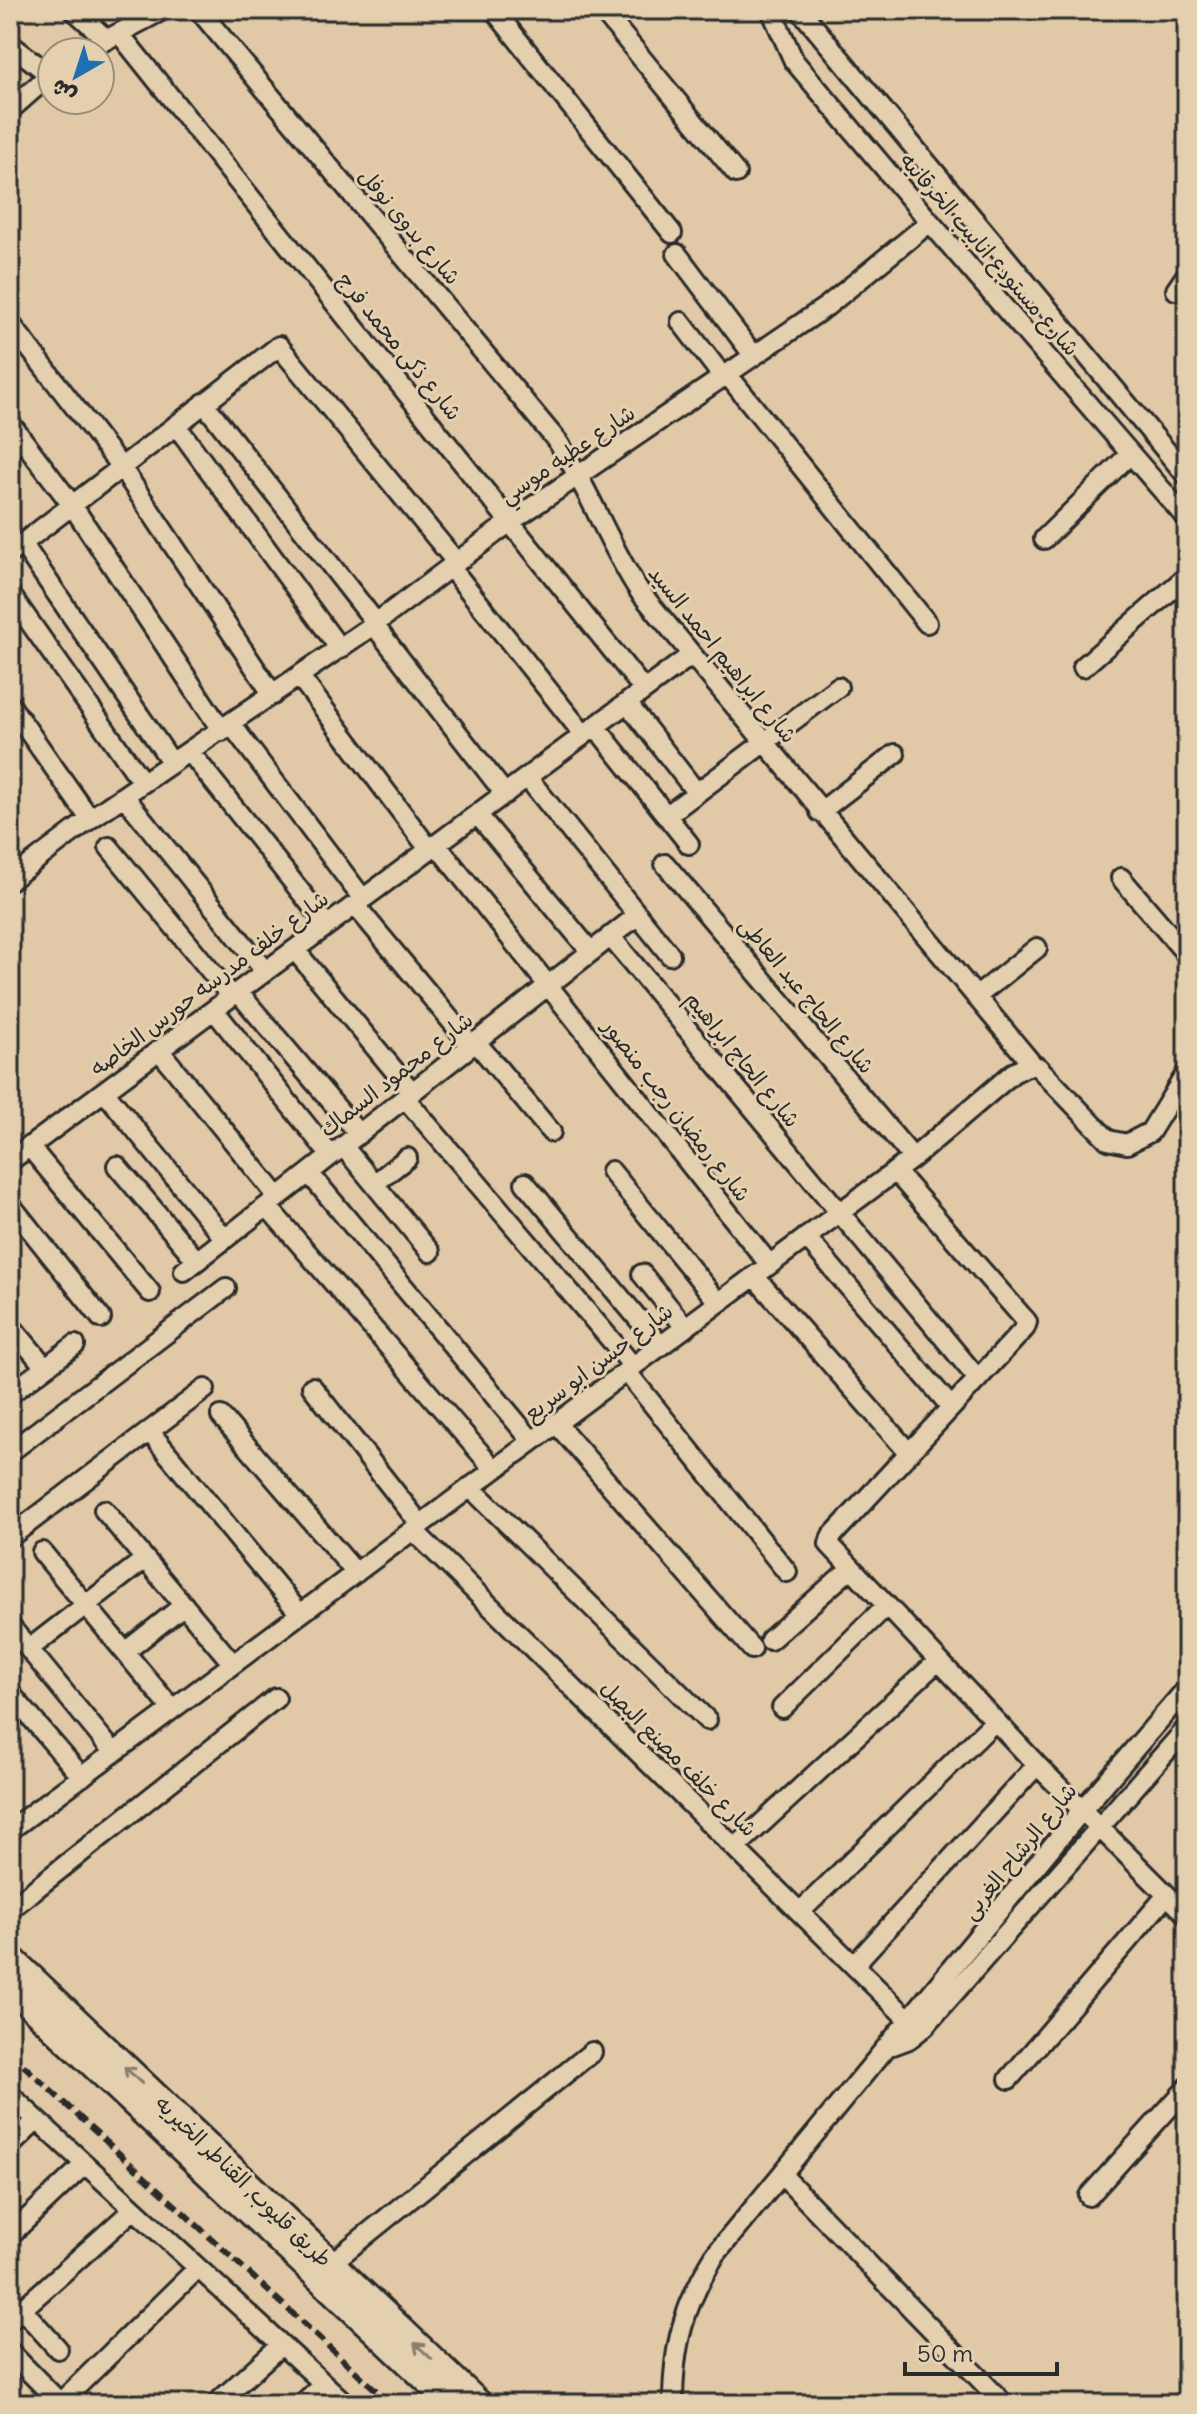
<svg xmlns="http://www.w3.org/2000/svg" width="1197" height="2414" viewBox="0 0 1197 2414" font-family="Delius,'Playpen Sans Arabic',sans-serif">
<rect width="100%" height="100%" fill="#e1c9a7"/>
<filter id="ink" filterUnits="userSpaceOnUse"><feTurbulence type="fractalNoise" baseFrequency=".0125" numOctaves="2"/><feDisplacementMap in="SourceGraphic" scale="16" xChannelSelector="R" yChannelSelector="G"/><feConvolveMatrix kernelMatrix="1 2 1 2 8 2 1 2 1" color-interpolation-filters="sRGB"/></filter>
<g filter="url(#ink)">
<g fill="none" stroke-linecap="round" stroke-linejoin="round">
<defs>
<path id="minor" d="M74 10 106 39
M199 10 558 442C590 490 608 544 640 592L1033 1065
M494 10 672 233
M602 10 736 173
M771 10 794 61 930 222 1187 519
M800 10 1187 476
M119 33 644 690
M10 44 50 75
M83 52 163 10
M10 110 52 73
M677 254 754 356
M1176 290 1187 274
M681 322 723 377
M10 323 121 467 273 695
M727 374 927 623
M204 403 376 623
M10 423 72 505 222 731
M176 425 340 649
M1044 539 1130 454
M22 543 172 763
M10 553 279 346 457 563
M451 568 584 735
M10 594 143 783
M374 625 505 794
M1083 667 1187 576
M300 677 429 849
M627 703 697 793
M10 705 90 819
M231 724 363 899
M595 726 689 844
M190 752 327 925
M527 777 670 955
M124 796 265 971
M820 812 895 754
M477 814 591 952
M666 816 838 687
M436 844 769 1264
M109 847 231 996
M665 864 913 1158
M1121 878 1187 955
M10 880 90 819 376 623 510 522 827 306 930 222
M355 905 472 1046
M610 936 978 1379
M295 950 412 1092
M238 992 359 1134
M976 997 1037 948
M214 1010 331 1156
M476 1042 551 1132
M159 1050 278 1197
M104 1091 225 1239
M405 1098 633 1366
M29 1146 150 1292
M343 1146 430 1252
M10 1161 690 656
M117 1166 197 1261
M611 1171 718 1302
M895 1171 1027 1322 1025 1328 831 1537 829 1544 1037 1765 1187 1915
M309 1173 532 1441
M525 1183 660 1345
M374 1184 407 1158
M10 1204 101 1318
M267 1206 494 1469
M806 1237 951 1407
M184 1271 638 915
M642 1274 685 1327
M754 1276 909 1453
M10 1325 45 1367
M626 1371 787 1572
M312 1387 420 1524
M10 1394 75 1345
M221 1416 356 1573
M556 1423 752 1649
M149 1431 300 1614
M10 1452 226 1288
M470 1487 707 1720
M104 1510 233 1664
M413 1530 910 2021
M10 1537 205 1389
M42 1552 172 1709
M10 1626 114 1753
M770 1640 851 1568
M29 1649 145 1559
M125 1652 184 1605
M10 1693 82 1777
M782 1708 886 1606
M10 1830 913 1158 1013 1073 1029 1065 1038 1067 1108 1140 1127 1144 1150 1132 1187 1072
M735 1848 938 1661
M10 1909 276 1698
M800 1912 995 1721
M854 1965 1037 1765
M893 2045 909 2039 924 2027 1187 1728
M1009 2079 1167 1895
M10 2095 346 2404
M10 2146 37 2120
M782 2175 1004 2404
M1089 2196 1187 2088
M10 2235 85 2164
M330 2264 592 2052
M22 2309 58 2349
M10 2320 134 2209
M10 2352 61 2404
M60 2403 198 2268
M216 2404 281 2345
M302 2404 324 2384
M673 2404C673 2344 684 2306 715 2255L1082 1810 1187 1688"/>
<path id="secondary" d="M10 1957 480 2404
M10 1987 452 2404"/>
</defs>
<use href="#minor" stroke="#2b2b2b" stroke-width="24"/>
<use href="#secondary" stroke="#2b2b2b" stroke-width="30"/>
<use href="#minor" stroke="#e4d0af" stroke-width="18"/>
<use href="#secondary" stroke="#e4d0af" stroke-width="24"/>
<path stroke="#2b2b2b" stroke-width="6" stroke-dasharray="12 6" stroke-linecap="butt" d="M10 2053 391 2404"/>
</g>
<defs><path id="oneway-shaft" d="M-6 0H5M1.5-3L5.5 0L1.5 3" fill="none" stroke-width="1.6" stroke-linecap="round" stroke-linejoin="round" transform="scale(2)"/></defs>
<g stroke="#887e6d">
<use href="#oneway-shaft" transform="translate(133 2075) rotate(-136)"/>
<use href="#oneway-shaft" transform="translate(423 2351) rotate(-137)"/>
</g>
</g>
<g text-anchor="middle" dominant-baseline="central" stroke-width="6" stroke-linejoin="round" paint-order="stroke">
<g font-size="22" fill="#2b2b2b" stroke="#e4d0af">
<text transform="translate(410 226) rotate(50)">شارع بدوى نوفل</text>
<text transform="translate(990 254) rotate(49)">شارع مستودع انابيب الخرقانيه</text>
<text transform="translate(400 346) rotate(51)">شارع ذكى محمد فرج</text>
<text transform="translate(567 454) rotate(-34)">شارع عطيه موسي</text>
<text transform="translate(723 654) rotate(51)">شارع ابراهيم احمد السيد</text>
<text transform="translate(209 983) rotate(-37)">شارع خلف مدرسه حورس الخاصه</text>
<text transform="translate(807 995) rotate(50)">شارع الحاج عبد العاطى</text>
<text transform="translate(743 1059) rotate(51)">شارع الحاج ابراهيم</text>
<text transform="translate(396 1074) rotate(-38)">شارع محمود السماك</text>
<text transform="translate(677 1110) rotate(52)">شارع رمضان رجب منصور</text>
<text transform="translate(598 1362) rotate(-37)">شارع حسن ابو سريع</text>
<text transform="translate(679 1758) rotate(45)">شارع خلف مصنع البصل</text>
<text transform="translate(1019 1851) rotate(-51)">شارع الرشاح الغربى</text>
<text transform="translate(244 2181) rotate(44)">طريق قليوب, القناطر الخيريه</text>
</g>
</g>
<rect width="1197" height="2414" fill="none" stroke="#e4d0af" stroke-width="40"/>
<rect x="20" y="20" width="1157" height="2374" fill="none" stroke="#2b2b2b" stroke-width="3" filter="url(#ink)"/>
<g transform="translate(76 76) rotate(219)"><circle r="38" fill="#e4d0af" stroke="#9a8e7a" stroke-width="2"/>
<path d="M0-6L14 30L0 20L-14 30Z" fill="#1f6fb2"/>
<text y="-12" font-size="22" font-weight="bold" text-anchor="middle" fill="#2b2b2b">ش</text>
</g>
<path d="M905 2362v12h152v-12" fill="none" stroke="#2b2b2b" stroke-width="4"/>
<text x="917" y="2362" font-size="24" fill="#2b2b2b" stroke="#e4d0af" stroke-width="6" paint-order="stroke">50 m</text>
</svg>
